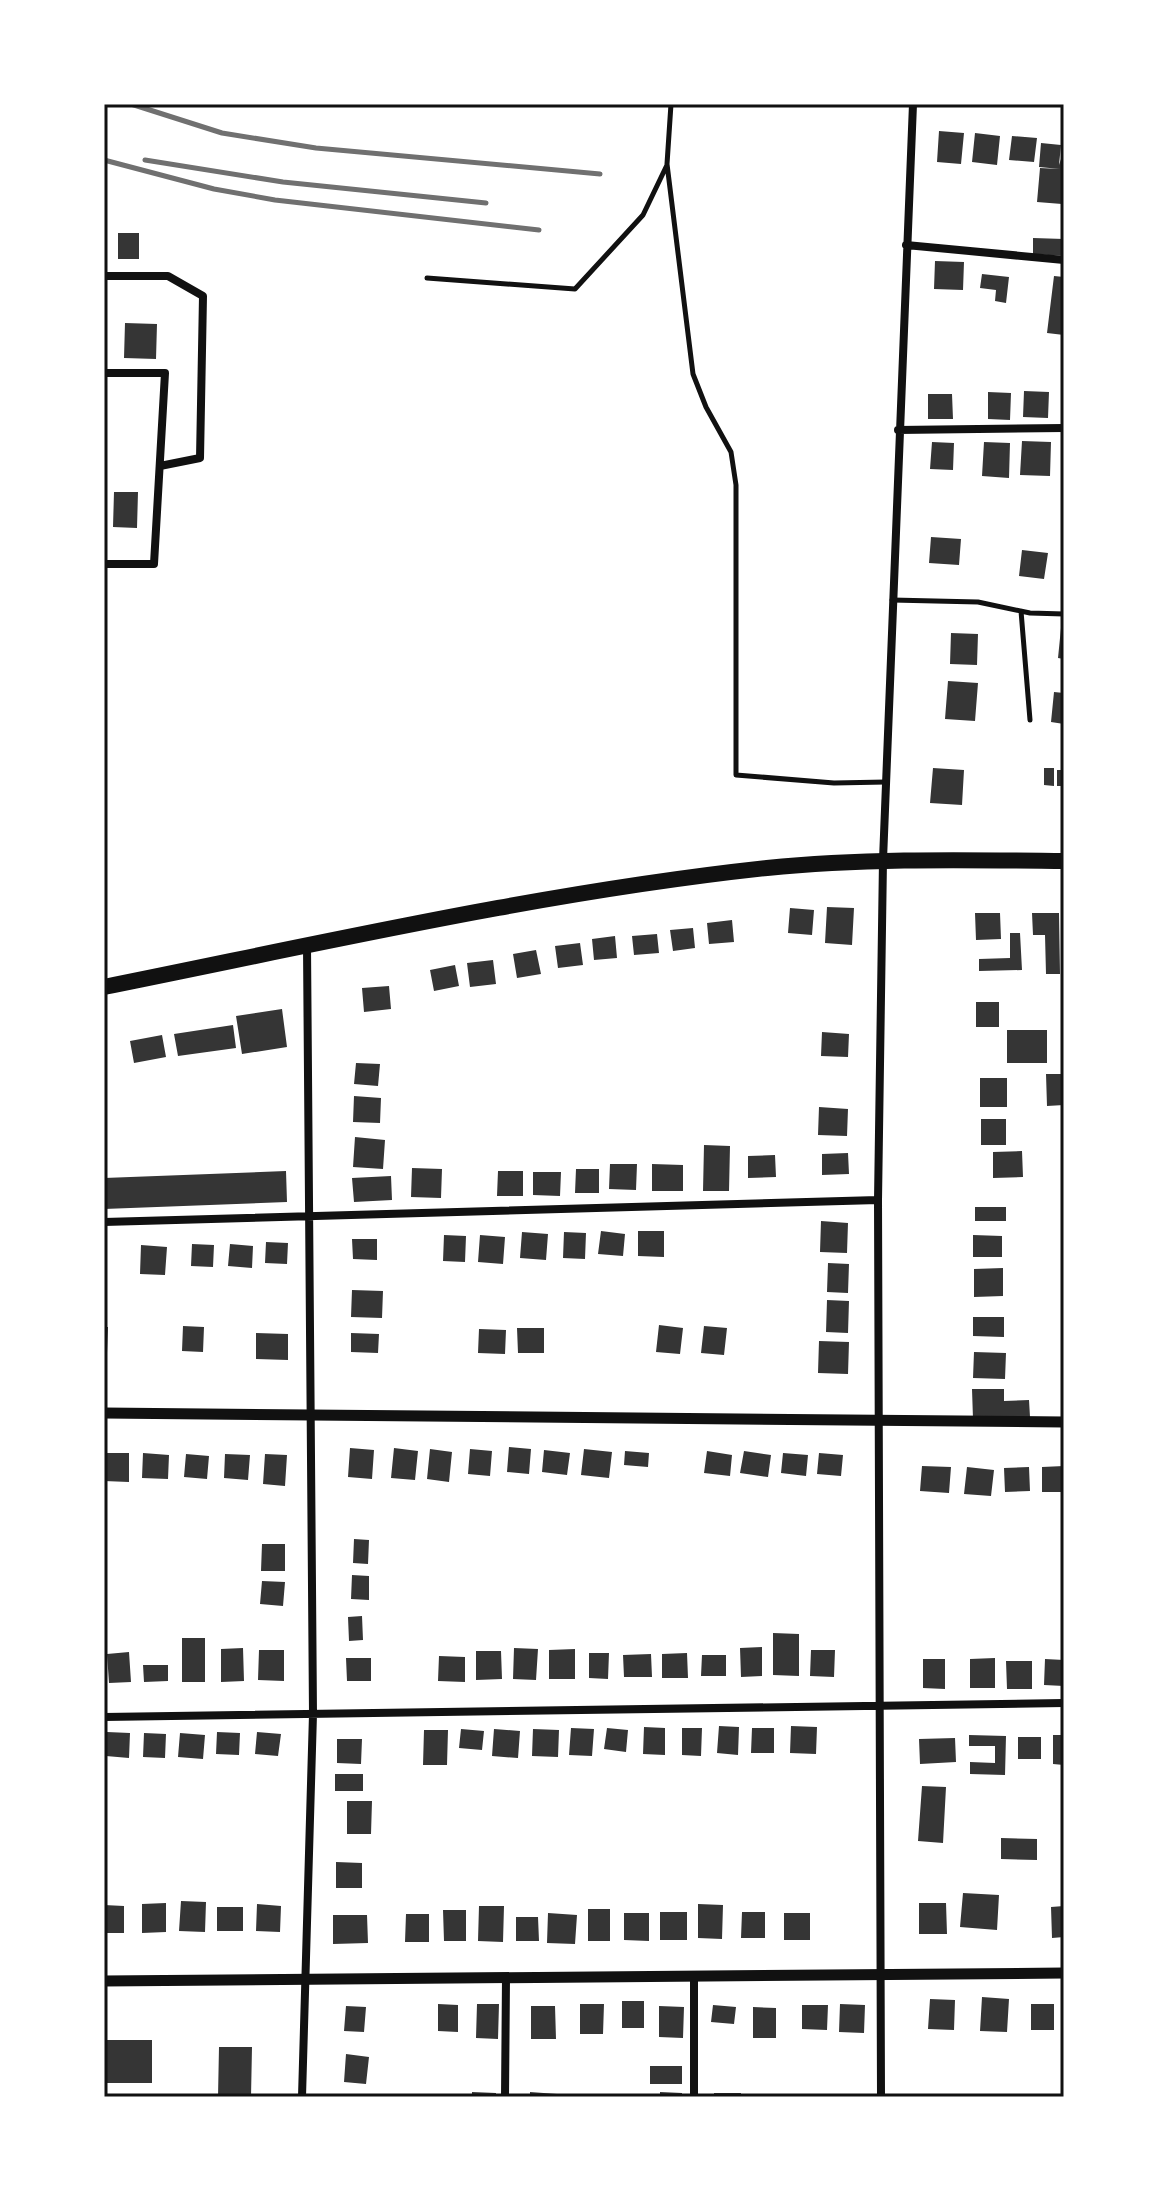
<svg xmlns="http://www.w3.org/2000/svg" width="1168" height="2201" viewBox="0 0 1168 2201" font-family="'IBM Plex Sans',sans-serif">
<rect width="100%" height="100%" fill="#fff"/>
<path fill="#353535" d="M939 131 964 133 961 164 937 162Z
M975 133 1000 136 997 165 972 162Z
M1012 136 1037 138 1034 162 1009 160Z
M1041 143 1061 145 1059 165 1064 150V210L1062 204 1037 202 1040 168 1060 169 1039 167Z
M118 233H139V259H118Z
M1033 238 1064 239V256L1033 254Z
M935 261 964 262 963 290 934 289Z
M982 274 1009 277 1006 303 995 301 996 290 980 288Z
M1054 276 1064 277V335L1047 333Z
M125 323 157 324 156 359 124 358Z
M1024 391 1049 392 1048 418 1023 417Z
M988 392 1011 393 1010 420 988 419Z
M928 394H952L953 419H928Z
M1022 441 1051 442 1050 476 1020 475Z
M932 442 954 443 953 470 930 469Z
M984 442 1010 443 1009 478 982 476Z
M114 492H138L137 528 113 527Z
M931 537 961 539 959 565 929 563Z
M1022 550 1048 553 1044 579 1019 576Z
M1061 628 1064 629V659L1058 658Z
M951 633 978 634 977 665 950 664Z
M948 681 978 683 975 721 945 719Z
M1054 692 1064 693V724L1051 722Z
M933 768 964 770 962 805 930 803Z
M1044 768H1054V786L1044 785Z
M1057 770H1064V786H1057Z
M827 907 854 908 852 945 825 943Z
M790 908 814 910 812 935 788 933Z
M975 913H1000L1001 939 976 940Z
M1032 913H1059L1060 974H1046L1045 935H1033Z
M732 920 734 942 709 944 707 923Z
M693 928 695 948 673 951 670 930Z
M1010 933H1020L1022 970 979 971V959L1010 958Z
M657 934 659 953 634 955 632 936Z
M615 936 617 958 594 960 592 939Z
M580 943 583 965 558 968 555 946Z
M536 950 541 974 517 978 513 954Z
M493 960 496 984 470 987 467 963Z
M455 965 459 986 434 991 430 970Z
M389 986 391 1009 364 1012 362 988Z
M976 1002H999V1027H976Z
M282 1009 287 1047 242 1054 236 1016Z
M233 1025 236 1048 178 1056 174 1034Z
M1007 1030H1047V1063H1007Z
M822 1032 849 1034 848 1057 821 1056Z
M162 1035 166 1057 134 1063 130 1041Z
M356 1063 380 1064 378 1086 354 1084Z
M1046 1074H1064V1105L1047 1106Z
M980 1078H1007V1107H980Z
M354 1096 381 1098 380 1123 353 1122Z
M819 1107 848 1109 847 1136 818 1135Z
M981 1119H1006V1145H981Z
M355 1137 385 1140 383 1169 353 1167Z
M704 1145 730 1146 729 1191H703Z
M1022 1151 1023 1177 993 1178V1152Z
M848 1153 849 1174 822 1175V1154Z
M775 1155 776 1177 748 1178V1156Z
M610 1164H637L636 1190 609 1189Z
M652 1164 683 1165V1191H652Z
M412 1168 442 1169 441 1198 411 1197Z
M576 1169H599V1193H575Z
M286 1171 287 1202 104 1209V1178Z
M498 1171H523V1196H497Z
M533 1172H561L560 1196 533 1195Z
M391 1176 392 1200 354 1202 352 1178Z
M975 1207H1006V1221H975Z
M821 1221 848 1223 847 1253 820 1252Z
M601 1231 625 1234 623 1256 598 1254Z
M638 1231H664V1257L638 1256Z
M522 1232 548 1234 546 1260 520 1258Z
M564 1232 586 1233 585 1259 563 1258Z
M444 1235 466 1236 465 1262 443 1261Z
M480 1235 505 1237 503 1264 478 1262Z
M973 1235 1002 1236V1257H973Z
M352 1239H377V1260L353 1259Z
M266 1242 288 1243 287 1264 265 1263Z
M192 1244 214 1245 213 1267 191 1266Z
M230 1244 253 1246 252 1268 228 1266Z
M141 1245 167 1247 165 1275 140 1274Z
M828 1263 849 1264 848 1293 827 1292Z
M1003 1268V1296L974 1297V1269Z
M352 1290 383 1291 382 1318 351 1317Z
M827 1300 849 1301 848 1333 826 1332Z
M973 1317H1004V1337L973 1336Z
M659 1325 683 1328 680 1354 656 1352Z
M183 1326 204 1327 203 1352 182 1351Z
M704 1326 727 1328 724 1355 701 1353Z
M104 1327H108L107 1353 104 1352Z
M517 1328H544V1353H518Z
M479 1329 506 1330 505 1354 478 1353Z
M256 1333 288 1334V1360L256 1359Z
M351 1333 379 1334 378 1353 351 1352Z
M819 1341 849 1342 848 1374 818 1373Z
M974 1352 1006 1353 1005 1379 973 1378Z
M972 1389H1004V1401L1029 1400 1030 1417 973 1419Z
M509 1447 531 1449 529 1474 507 1472Z
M350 1448 374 1450 372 1479 348 1477Z
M394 1448 418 1451 415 1480 391 1478Z
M430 1449 452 1452 449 1482 427 1479Z
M470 1449 492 1451 490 1476 468 1474Z
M584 1449 612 1452 609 1478 581 1475Z
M544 1450 570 1453 567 1475 542 1472Z
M625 1451 649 1453 648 1467 624 1465Z
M707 1451 732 1455 730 1476 704 1473Z
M744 1451 771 1455 768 1477 740 1473Z
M104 1453H129V1482L104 1481Z
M143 1453 169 1455 168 1479 142 1478Z
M783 1453 808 1455 806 1476 781 1473Z
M819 1453 843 1455 841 1476 817 1474Z
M186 1454 209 1456 207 1479 184 1477Z
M225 1454 250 1455 248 1480 224 1478Z
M265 1454 287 1455 285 1486 263 1484Z
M922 1466 951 1467 949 1493 920 1491Z
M1064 1466V1492H1042V1467Z
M967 1467 994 1470 991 1496 964 1494Z
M1029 1467 1030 1491 1005 1492 1004 1468Z
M354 1539 369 1540 368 1564 353 1563Z
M262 1544H285V1571H261Z
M352 1575 369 1576V1600L351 1599Z
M262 1581 285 1582 283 1606 260 1604Z
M362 1616 363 1640 349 1641 348 1617Z
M773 1633 799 1634V1676L773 1675Z
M182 1638H205V1682H182Z
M762 1647V1676L741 1677 740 1648Z
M243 1648 244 1681 221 1682V1649Z
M514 1648 538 1649 536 1680 513 1679Z
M575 1649V1679H549V1650Z
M259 1650H284V1681L258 1680Z
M811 1650H835L834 1677 810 1676Z
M476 1651H501L502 1679 476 1680Z
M129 1652 131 1682 109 1683 107 1654Z
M589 1653H609L608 1679 589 1678Z
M687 1653 688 1678H662V1654Z
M651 1654 652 1677H624L623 1655Z
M702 1655H726V1676H701Z
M439 1656 465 1657V1682L438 1681Z
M346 1658H371V1681H347Z
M995 1658V1688H970V1659Z
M923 1659H945V1689L923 1688Z
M1045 1659 1064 1660V1686L1044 1685Z
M1006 1661H1032V1689H1007Z
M143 1665H168V1681L144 1682Z
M719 1726 739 1727 738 1755 717 1753Z
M791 1726 817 1727 816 1754 790 1753Z
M644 1727 665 1728V1755L643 1754Z
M571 1728 594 1729 592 1756 569 1755Z
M607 1728 628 1730 626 1752 604 1749Z
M682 1728H702L701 1756 682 1755Z
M752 1728H774V1753H751Z
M461 1729 484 1731 482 1750 459 1748Z
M494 1729 520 1731 518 1758 492 1756Z
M533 1729 559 1730 558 1757 532 1756Z
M424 1730H448L447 1765H423Z
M107 1732 130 1733 129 1758 106 1756Z
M217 1732 240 1733 239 1755 216 1754Z
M257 1732 281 1734 278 1756 255 1754Z
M144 1733 166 1734 165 1758 143 1757Z
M180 1733 205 1735 203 1759 178 1757Z
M969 1735 1006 1736 1005 1775 970 1774V1762L995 1763V1746H969Z
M1053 1735H1064V1765L1053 1764Z
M1018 1737H1041V1759H1018Z
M955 1738 956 1762 920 1764 919 1739Z
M337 1739H362L361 1764 337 1763Z
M335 1774H363V1791H335Z
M922 1786 946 1787 943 1843 918 1841Z
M347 1801H372L371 1834H347Z
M1001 1838 1037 1839V1860L1001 1859Z
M336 1862 362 1863V1888H336Z
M963 1893 999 1895 997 1930 960 1927Z
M181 1901 206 1902 205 1932 179 1931Z
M166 1903V1932L142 1933V1904Z
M919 1903H946L947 1934H919Z
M257 1904 281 1906 280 1932 256 1931Z
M698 1904 723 1905 722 1939 698 1938Z
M104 1905 124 1906V1933H104Z
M479 1906H504L503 1942 478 1941Z
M1064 1906V1937L1052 1938 1051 1907Z
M217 1907H243V1931H217Z
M588 1909H610V1941H588Z
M443 1910H466V1941H444Z
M660 1912H687V1940H660Z
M742 1912H765V1938H741Z
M548 1913 577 1915 575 1944 547 1943Z
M624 1913H649V1941L624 1940Z
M784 1913H810V1940H784Z
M406 1914H429V1942H405Z
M333 1915H367L368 1943 333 1944Z
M516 1917H538L539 1941H516Z
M982 1997 1009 1999 1007 2032 980 2031Z
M930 1999 955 2000 954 2030 928 2029Z
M622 2001H644V2028H622Z
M438 2004 458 2005V2032L438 2031Z
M477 2004H499L498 2039 476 2038Z
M580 2004H604L603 2034H580Z
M840 2004 865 2005 864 2033 839 2032Z
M1031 2004H1054V2030H1031Z
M713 2005 736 2007 734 2024 711 2022Z
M802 2005H828L827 2030 802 2029Z
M346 2006 366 2007 364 2032 344 2031Z
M531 2006H555L556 2039H531Z
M659 2006 684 2007 683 2038 659 2037Z
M753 2007 776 2008V2038H753Z
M104 2040H152V2083H104Z
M219 2047H252L251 2097H218Z
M346 2054 369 2057 366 2084 344 2082Z
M650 2066H682V2084H650Z
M472 2092 496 2093V2097H472Z
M530 2092 557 2094V2097H530Z
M660 2092 682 2093V2097H660Z
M714 2093H741V2097H714Z
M832 2094H866V2097H832Z"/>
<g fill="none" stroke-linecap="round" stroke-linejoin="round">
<path stroke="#111" stroke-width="5" d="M671 104 667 164 693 374 706 407 731 452 736 485V775L834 783 886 782
M427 278 575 289 643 215 667 165
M892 600 978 602 1030 613 1064 614
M1021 611 1030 720"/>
<path stroke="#111" stroke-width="8" d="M906 245 1064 260
M104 276H168L203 296 200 458 160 466
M104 373H165L154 564H104
M898 430 1064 428
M104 1222 878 1200
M104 1717 1064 1703
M694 1976V2097
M302 2097 313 1714 307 946
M505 2097 506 1978
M881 2097 878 1200 883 860 913 104"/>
<path stroke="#111" stroke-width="11" d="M104 1413 1064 1422
M104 1981 1064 1973"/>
<path stroke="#111" stroke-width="16" d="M104 987C323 943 544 892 767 868 866 858 965 860 1064 861"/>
<path stroke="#707070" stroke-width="5" d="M131 104 222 133 316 148 600 174
M104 160 214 189 275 200 539 230
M145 160 283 182 486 203"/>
</g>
<rect width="1168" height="2201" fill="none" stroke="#ffffff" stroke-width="212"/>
<rect x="106" y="106" width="956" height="1989" fill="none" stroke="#111" stroke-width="3"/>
</svg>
